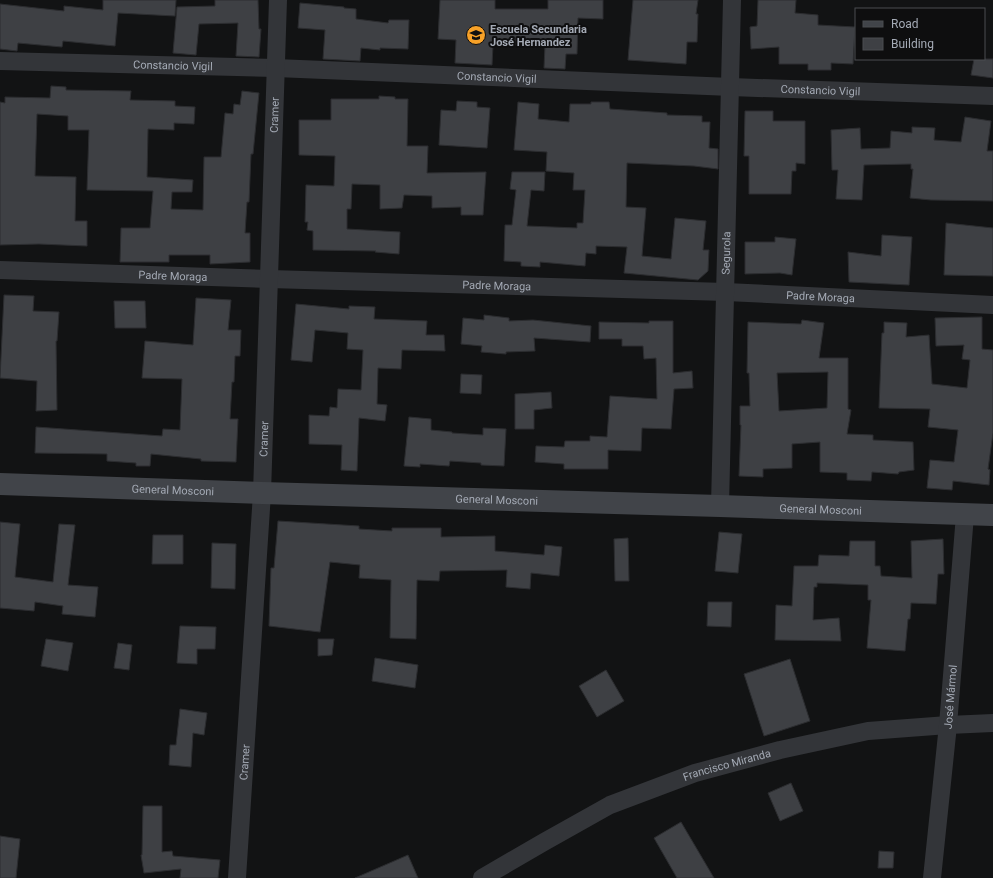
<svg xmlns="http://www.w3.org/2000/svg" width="993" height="878" viewBox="0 0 993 878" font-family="Roboto,sans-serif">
<rect width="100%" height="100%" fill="#121314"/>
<path fill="#3e4044" stroke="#2c2d30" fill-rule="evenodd" d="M103 0H176L175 16 118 13 115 46 63 41 62 47 18 43 17 51 0 49V4L64 11V6L103 10Z
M215 0H258L259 29H261L259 57 236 56 238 23 199 24 196 55 173 53 177 7 215 6Z
M440 0H495V9H548V0H603V19L578 18 577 54H566L565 69 544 68 545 45H493L492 65 455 63 456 40 438 39Z
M633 0H698L696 14H698L697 42H687L686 64 628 60Z
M758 0H796L795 13 818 15V25L855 27 853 64 831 63V70H808V64H779V47L751 49 750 27 757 26Z
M300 3 344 7V8L356 9V19L388 23 389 20H409L408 49 380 48V50L361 48 360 61 323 59 325 30 298 28Z
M974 59H993V78L971 75Z
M51 86 66 87V90L131 91 130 100 175 101V106L195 107 194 124 174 123V130L148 129 147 177 193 180 192 192H172L171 209 203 210 204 157H221L225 113 233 114 234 104 240 105 242 91 259 93 253 154H251L249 202H247L245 233H250V262L210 264V255H169V262H120L121 228H150L153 191 87 190 89 130H68V116L37 114 35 176 76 177 75 221H87V246L39 244 0 245V102L5 103V97L50 98Z
M379 96 395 97V99H408L407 146H428L427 173 486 172 483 215H461V207L432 208V196L404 195 402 208 380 209V185L352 184 351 209H347V229L400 232 399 254 375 252 376 251 313 250V231L307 230 308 222H305L306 185 334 186 335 156 299 155V120H331V99H379Z
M457 101 477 102V107L490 108 487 148 439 145 441 110 456 111Z
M518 102 539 104 538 119 569 122 570 104H591V102H609L610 109 667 113V115L702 116V122H710L709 148 718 149V169L694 166 627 163 626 207 646 208 642 256 671 259 675 218 706 221 703 250H709L708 271 698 280 624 273 627 247 596 246V254L586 253 585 266 540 262V267L521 266V262L504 261 505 225H512L516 190 510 189 512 172H545L544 191 531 190 527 226 577 228V223H583L585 190H573L574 173 546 171 547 152 514 150Z
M745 111H773V121H805V164L796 163V171H792L791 194H749V156H744Z
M965 117 991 121 987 151H993V201L931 200 910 198 913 169H911V164L864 165 862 200 836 199 838 170H832L831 130 860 128 861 149 890 148 891 131 912 133V127L935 128 934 140 961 142Z
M946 223 993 228V276L944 275Z
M882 235 912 237 909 285 849 282 848 252 881 256Z
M775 237 796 239 792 275 780 273 745 274V242H775Z
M4 295 34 296 33 311 59 312 57 341H56L57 410 36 411 37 381 0 378Z
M196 298 231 300 228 330H241L240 356H235L234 382H232L230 419H238L236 462 201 461V459L151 454 150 466H136V463L107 461V454L35 453 36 427 162 436 163 429 180 430 182 379 142 378 145 341 193 345Z
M114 301H145L146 328H115Z
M296 304 349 309V306L375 307 374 319 427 321 426 335H444L445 351 402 350 401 369 378 368 377 404 387 405 385 421 359 418 357 471 341 470 342 445 309 444V415L329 416 330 407 337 408 338 389 361 390 363 350 347 349 348 333 315 330 312 362 291 360Z
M484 315 509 318V321L533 320 591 326 590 342 534 338 535 351 506 352V354L481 352 482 346 461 344 463 318 484 320Z
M982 317V349L993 350V433L988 469 990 470 989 485 953 481 952 490 927 488 930 460 954 462 958 430 928 427 930 409 879 408 882 333H884V322L907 323 906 337 929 335 932 384 967 388 970 360 962 359 964 345 936 346 935 318Z
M802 320 824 323 819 358H848V409L851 410 847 434 873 435V440L913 442 914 470 899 472 898 474 872 472 871 481 847 480V473L820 472V442L792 444V468L763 469V477L739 476 741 425H740V406H750L749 373H747L748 322 801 324ZM828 372 827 408 779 411 777 373Z
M649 321H673V373L692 371 693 388 674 389 671 429 642 428 641 451 608 450V469H564V464L535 462 536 446 564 447 565 441H590V436L607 437 610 396 657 399 656 358 644 359 643 346H622V339H599V322L649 323Z
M461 374 482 375 481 394 460 393Z
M551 392 552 408 534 410V429H515V394Z
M409 417 431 419V430L452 432V433L483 435V428L506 429 504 466 481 465V463L450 461 449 466 420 464V467L404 466Z
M278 521 359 526V529L392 531V528H441V537L495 536V551L544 555 545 545 562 547 559 576 531 573 530 589 506 587 507 570 440 571 439 581 417 580 416 639 390 638 391 580 359 578 360 565 330 562 320 632 269 626 271 568H274Z
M0 522 20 524 15 577 53 582 59 524 75 525 68 585 98 587 95 617 62 614 63 606 35 602 34 611 0 608Z
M719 532 742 534 738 573 715 571Z
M153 535H183V564H152Z
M628 538 629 581H615L614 539Z
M943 539 944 574H938L936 604 911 603 910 619H908L905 651 867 648 871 600H868V585L817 583V587H814L813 620 839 618 841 641 775 640 776 605 792 606 794 566H818L819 555 849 556 850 541H875V566H880L881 576 912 578 911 541Z
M212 543 236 544 235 589 211 588Z
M708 602H732L731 627 707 626Z
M180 626 216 627 215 649H197V664L177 663Z
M46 639 73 643 68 671 41 666Z
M318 639H334L332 655 318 656Z
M118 643 132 645 129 670 114 668Z
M375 658 418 665 415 688 372 681Z
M790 659 810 721 764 736 744 674Z
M606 670 624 701 597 717 579 686Z
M180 709 207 713 204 735 193 733 191 767 169 765 170 745H176Z
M791 783 803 811 780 821 768 793Z
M143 806H162V852L172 851 173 856 220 860 218 878H180L181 869 144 873 141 855H142Z
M681 822 714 878H677L654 838Z
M0 836 20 839 16 878H0Z
M879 851 894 852 893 868H878Z
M408 855 418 878H355Z"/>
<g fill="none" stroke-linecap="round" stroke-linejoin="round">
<g stroke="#333539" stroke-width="18">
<path id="s1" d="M0 61 276 68 731 87 993 96"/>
<path id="s2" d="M0 270 269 279 726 292 993 305"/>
<path id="s3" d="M720 506 732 0"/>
<path id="s4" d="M237 878 262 493 278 0"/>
<path id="s5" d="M482 878 544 842 610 805 695 773 780 750 868 731 948 725 993 723"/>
<path id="s6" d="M932 878 948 725 965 515"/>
</g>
<path stroke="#414449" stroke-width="22" id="s7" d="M0 484 262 493 720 506 993 515"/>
</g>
<defs>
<symbol id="school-disc" viewBox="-11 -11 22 22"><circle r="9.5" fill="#f7a128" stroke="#0e0e0f"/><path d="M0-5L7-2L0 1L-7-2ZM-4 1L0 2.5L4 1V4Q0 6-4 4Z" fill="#111"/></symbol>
</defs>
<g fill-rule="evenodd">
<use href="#school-disc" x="465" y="24" width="22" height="22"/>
</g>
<g text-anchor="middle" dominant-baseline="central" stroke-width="4" stroke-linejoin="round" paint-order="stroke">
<g font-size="11" font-weight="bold" fill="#a4aab5" stroke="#0e0e0f" text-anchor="start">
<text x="490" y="29">Escuela Secundaria<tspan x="490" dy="13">José Hernandez</tspan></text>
</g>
<g font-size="11" fill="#a4aab5" stroke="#0e0e0f">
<text stroke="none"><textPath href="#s1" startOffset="173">Constancio Vigil</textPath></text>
<text stroke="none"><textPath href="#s1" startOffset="497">Constancio Vigil</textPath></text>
<text stroke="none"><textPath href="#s1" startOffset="821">Constancio Vigil</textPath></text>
<text stroke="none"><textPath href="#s4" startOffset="764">Cramer</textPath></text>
<text stroke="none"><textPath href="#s3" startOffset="253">Segurola</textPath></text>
<text stroke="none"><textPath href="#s2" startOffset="173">Padre Moraga</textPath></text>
<text stroke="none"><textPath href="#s2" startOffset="497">Padre Moraga</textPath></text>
<text stroke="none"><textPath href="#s2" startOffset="821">Padre Moraga</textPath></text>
<text stroke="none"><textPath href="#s4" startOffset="440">Cramer</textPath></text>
<text stroke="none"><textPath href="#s7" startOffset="173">General Mosconi</textPath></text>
<text stroke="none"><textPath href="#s7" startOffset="497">General Mosconi</textPath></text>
<text stroke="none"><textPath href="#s7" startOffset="821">General Mosconi</textPath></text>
<text stroke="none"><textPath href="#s6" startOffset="182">José Mármol</textPath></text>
<text stroke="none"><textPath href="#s4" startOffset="116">Cramer</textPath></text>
<text stroke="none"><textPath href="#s5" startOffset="271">Francisco Miranda</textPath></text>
</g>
</g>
<rect x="855" y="8" width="130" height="52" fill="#0e0e0f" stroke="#4a4c51"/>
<rect x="863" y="21" width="20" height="6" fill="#414449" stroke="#4a4c51"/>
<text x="891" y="28" font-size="12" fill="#a4aab5">Road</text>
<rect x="863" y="38" width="20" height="12" fill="#3e4044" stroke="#4a4c51"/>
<text x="891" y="48" font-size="12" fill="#a4aab5">Building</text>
</svg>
